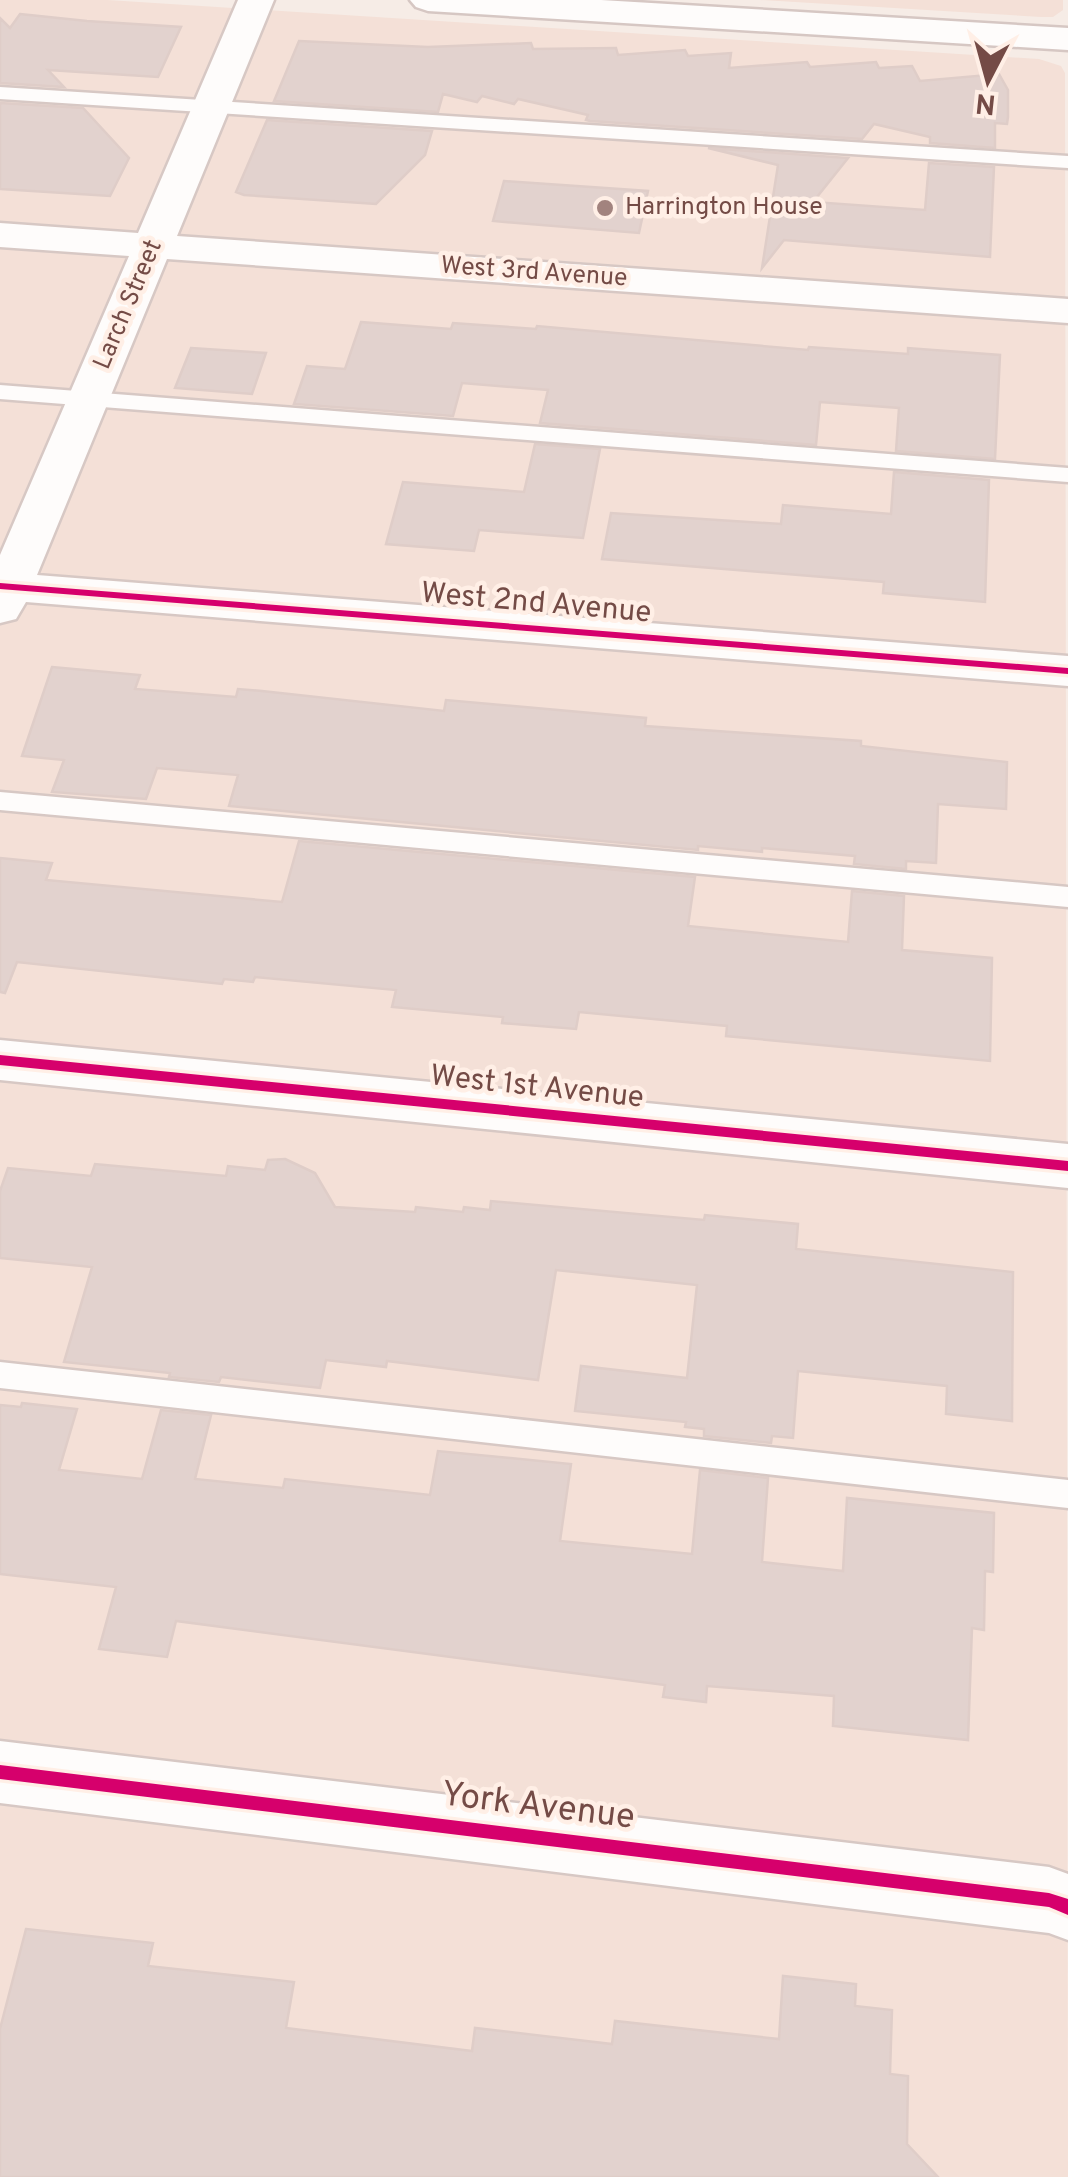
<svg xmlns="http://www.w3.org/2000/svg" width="1068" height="2177" viewBox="0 0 1068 2177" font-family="Overpass,sans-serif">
<rect width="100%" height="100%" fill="#f6ece6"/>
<path fill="#f4e0d7" d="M0 0H108L1039 59 1061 66 1065 73 1068 2177H0Z
M760 0H1063V10L1053 17H1041Z"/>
<path fill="#e2d2ce" stroke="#dfcdc8" stroke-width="2.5" d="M20 14 87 21 181 27 158 77 48 70 64 87 0 83V18L10 28Z
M299 41 428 47 531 43 533 49 616 48 618 55 685 50 688 56 731 53 729 68 807 62 810 67 876 62 879 68 912 66 920 81 999 74 1008 90V117L1007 124 995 123V148L930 143V137L874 124 862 139 590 121 586 120 588 115 518 99 514 104 482 96 477 102 443 94 438 112 274 101Z
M0 103 83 108 129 158 110 196 0 189Z
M267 120 432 131 425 155 376 204 244 195 236 192Z
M708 148 848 158 813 202 925 210 929 163 994 167 990 257 784 240 762 268 778 165Z
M504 181 648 191 639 233 493 221Z
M361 322 451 329 453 323 536 329 537 326 808 350 809 347 908 354V348L1000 355 995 459 896 451 899 408 820 402 816 445 540 423 548 390 462 383 453 416 294 404 307 366 345 369Z
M191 348 266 353 252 394 175 388Z
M535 444 600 449 583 538 479 530 474 551 386 544 403 482 524 492Z
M894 472 989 480 985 602 883 593 884 582 602 559 611 513 781 524 783 505 891 514Z
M52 667 140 675 135 689 236 697 238 689 262 691 444 711 446 700 646 718 645 726 861 741V746L1007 762 1006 809 938 804 936 863 906 861V869L854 864 855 856 762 848V852L698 846V850L229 806 238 775 157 768 146 799 52 792 64 760 22 756Z
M299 841 695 877 688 926 848 942 852 891 904 896 902 950 992 958 990 1061 726 1036 727 1026 579 1012 576 1029 502 1023 503 1017 392 1007 396 990 255 977 253 982 224 979 222 984 17 962 5 993 0 992V858L52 863 46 880 282 902Z
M285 1159 315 1173 335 1207 415 1212 416 1207 463 1212 464 1207 490 1210 491 1201 704 1220 705 1215 798 1224 796 1249 1013 1272 1012 1421 946 1414 947 1386 798 1371 793 1438 772 1436 771 1443 704 1436V1429L685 1427 686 1422 575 1411 581 1366 687 1378 697 1285 556 1270 538 1380 387 1361 386 1367 326 1360 320 1388 221 1377 219 1382 169 1377 170 1373 64 1362 92 1267 0 1258V1191L8 1168 91 1176 95 1164 226 1176 228 1166 265 1170 268 1160Z
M22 1403 77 1409 59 1470 142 1479 161 1410 211 1415 195 1479 283 1488 285 1479 430 1495 438 1451 571 1464 560 1541 692 1554 700 1470 768 1478 762 1562 843 1571 847 1498 994 1513 993 1572 985 1571 984 1630 972 1628 968 1740 833 1726 834 1696 707 1686 706 1702 663 1697 665 1685 176 1621 167 1657 99 1649 116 1587 0 1574V1405L21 1407Z
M26 1929 153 1943 148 1966 294 1982 286 2028 472 2051 475 2028 612 2044 615 2021 779 2039 783 1976 856 1984 855 2006 892 2010 890 2074 908 2076 907 2144 938 2177H0V2029Z"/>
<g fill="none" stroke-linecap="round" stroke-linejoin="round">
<defs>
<path id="lane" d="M0 87 1068 156V168L0 99Z
M0 385 1068 468V482L0 399Z
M0 792 1068 887V907L0 810Z
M0 1362 1068 1480V1508L0 1388Z"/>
<path id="street" d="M238 0H274L177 236 1068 299V323L167 259 37 575 1068 656V686L26 602 16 619 0 623V555L129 256 0 247V223L138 233Z
M0 1040 1068 1144V1188L0 1080Z
M0 1741 1049 1867 1068 1874V1940L1049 1933 0 1803Z"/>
<path id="secondary" d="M410 0H601L1068 28V50L428 11 416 7Z"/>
</defs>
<use href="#lane" stroke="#d7c8c4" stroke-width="5"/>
<use href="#street" stroke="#d7c8c4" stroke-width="5"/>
<use href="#secondary" stroke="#d6c7c3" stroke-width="5"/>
<use href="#lane" fill="#fefcfb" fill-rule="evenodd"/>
<use href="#street" fill="#fefcfb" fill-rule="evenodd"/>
<use href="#secondary" fill="#fefcfb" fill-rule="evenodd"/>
<defs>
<path id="cycleway" d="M0 583 1068 668V674L0 589Z
M0 1055 1068 1161V1171L0 1065Z
M0 1765 1049 1893 1068 1899V1915L1049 1907 0 1779Z"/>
</defs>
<use href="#cycleway" stroke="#ffefe6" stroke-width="7"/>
<use href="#cycleway" fill="#d6006c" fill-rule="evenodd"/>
</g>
<circle fill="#a2837e" stroke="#ffefe6" stroke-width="4" cx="605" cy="208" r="10"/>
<g text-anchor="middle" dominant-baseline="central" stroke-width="9" stroke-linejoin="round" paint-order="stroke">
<g font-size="25" fill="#744b46" stroke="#ffefe6" text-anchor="start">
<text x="625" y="208">Harrington House</text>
</g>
<g font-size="25" fill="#744b46" stroke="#ffefe6">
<text transform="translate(534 273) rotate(4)">West 3rd Avenue</text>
<text transform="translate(129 305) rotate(-67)">Larch Street</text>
</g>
<g font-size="30" fill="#744b46" stroke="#ffefe6">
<text transform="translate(536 604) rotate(5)">West 2nd Avenue</text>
<text transform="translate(537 1088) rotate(6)">West 1st Avenue</text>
</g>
<g font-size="35" fill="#744b46" stroke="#ffefe6">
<text transform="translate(538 1807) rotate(7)">York Avenue</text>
</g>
</g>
<g transform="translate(988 80) rotate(186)" stroke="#ffefe6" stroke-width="8" paint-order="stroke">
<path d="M0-8L18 38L0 25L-18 38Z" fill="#744b46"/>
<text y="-15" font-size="28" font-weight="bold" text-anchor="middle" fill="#744b46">N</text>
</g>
</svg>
